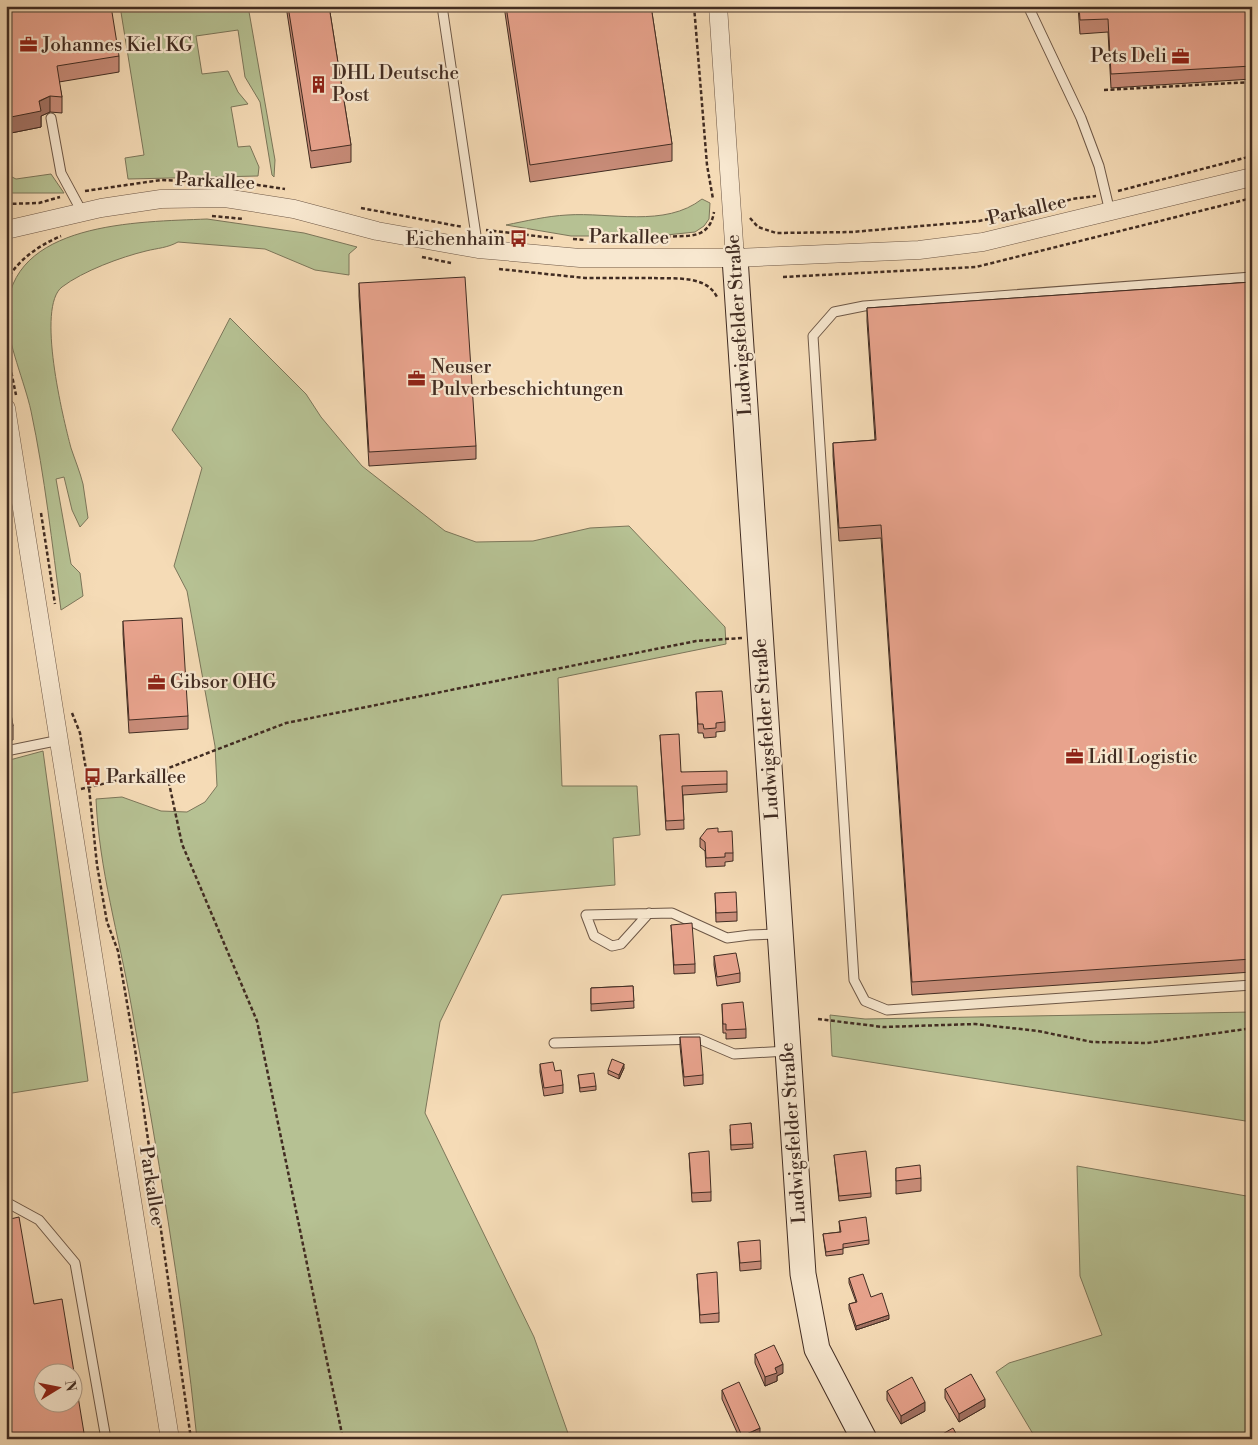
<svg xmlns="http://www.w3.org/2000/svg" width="1258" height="1445" viewBox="0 0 1258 1445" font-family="'Libre Bodoni',serif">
<rect width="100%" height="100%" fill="#f5dbb6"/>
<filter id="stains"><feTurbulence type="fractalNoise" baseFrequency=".004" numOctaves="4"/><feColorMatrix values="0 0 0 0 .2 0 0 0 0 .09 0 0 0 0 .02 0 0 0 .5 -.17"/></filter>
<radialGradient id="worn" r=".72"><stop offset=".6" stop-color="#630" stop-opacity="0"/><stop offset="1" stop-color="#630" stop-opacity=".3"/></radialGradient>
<path fill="#b6c193" stroke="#7c765a" d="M120 6H248L275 160 274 177 272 175 260 102 245 77 238 30 196 36 202 74 228 71 238 92 248 104 231 107 238 147 250 146 259 167 258 176 128 179 125 158 144 155Z
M6 174 16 179 51 174 64 193H6Z
M702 199 710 203 709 219 704 226 695 232 657 236H571L506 225C526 221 547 216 567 215 610 212 665 228 702 199Z
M207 219 304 233 357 247 349 254V275L315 270 265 249 178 242C167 248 158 248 146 251 121 257 83 271 62 287 36 307 63 418 71 448 75 460 80 472 83 484 85 495 86 507 88 518L80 527 72 510 64 477 56 479 71 564 80 573 83 596 61 610C52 544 45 477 31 411 25 383 7 342 7 315 8 221 139 222 207 219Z
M230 318 306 394 321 417 362 466 445 531 476 542 533 541 590 528 629 526 725 627 726 644 558 678 562 786H637L640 835 613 838 615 885 502 895 440 1022 425 1113 534 1337 570 1439H197C182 1293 157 1149 131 1004 119 936 99 869 96 799L122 797 161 811 187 812 205 802 217 786 215 746 187 591 174 566 202 468 172 430Z
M43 751 88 1081 6 1094V761Z
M1252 1012V1122L832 1056 830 1015 865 1019Z
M1077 1166 1252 1197V1439H1036L996 1372 1009 1363 1102 1335 1080 1276Z"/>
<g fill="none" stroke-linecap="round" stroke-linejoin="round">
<defs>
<path id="lane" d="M442 6 478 249
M1028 6 1081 118 1099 166 1110 212
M51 118 61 173 82 212
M1252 277 864 306 834 312 813 336 854 980 865 1001 887 1010 1252 985
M6 751 60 740
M649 913 621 944 612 946 594 936 586 915 672 913 727 938 750 935 779 934
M554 1043 699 1039 734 1054 787 1051
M6 1202 39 1220 75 1263 106 1439"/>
<path id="street" d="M718 6 735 258
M6 230 101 208 161 199 225 198 294 209 377 231 478 249 580 258H735L919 250 983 242 1252 177
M6 408 170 1439"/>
<path id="secondary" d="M735 258 803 1274 817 1349 864 1439"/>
</defs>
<use href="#lane" stroke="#6e5847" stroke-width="11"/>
<use href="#street" stroke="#6e5847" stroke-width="19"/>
<use href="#secondary" stroke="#412c22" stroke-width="27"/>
<path stroke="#412c22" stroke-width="2.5" stroke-dasharray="4 2.5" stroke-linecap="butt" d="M694 6 707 165 713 199
M1104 90 1252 82
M231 181 285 189
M85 191 161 180 186 181
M1118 191 1252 156
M6 204 39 203 60 197
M361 208 463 227
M212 216 244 219
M750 218 758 227 776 233 852 232 979 221 1043 208 1072 199 1096 196
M486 230 553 238
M573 239 585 240
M641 240 654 239
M654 240C673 230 708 248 714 212
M422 257 451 263
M499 269 585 278H654
M783 277 976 267 1252 198
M654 278C676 279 706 275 717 297
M6 281C19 259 38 246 61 236
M6 347 16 395
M41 513 55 604
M72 713 80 733 89 788 97 865 107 922 118 951 135 1049 191 1439
M166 769 182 844 257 1021 343 1439
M81 789 166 769 286 723 696 641 742 638
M818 1019 883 1027 975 1024 1038 1031 1092 1042 1147 1043 1246 1029H1252"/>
<use href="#lane" stroke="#f8e8d0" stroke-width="9"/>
<use href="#street" stroke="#f8e8d0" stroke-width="18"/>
<use href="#secondary" stroke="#f8e8d0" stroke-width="25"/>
</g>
<path fill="#c88c79" stroke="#412c22" d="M6 6 119 56V72L59 82 62 97V113L50 112 41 116V127L6 134Z
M286 6H329L351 145V162L311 168Z
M504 6H651L672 144V161L530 182Z
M1078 6H1252V79L1111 88 1108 32 1080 34Z
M1252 282V972L912 995 881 538 839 541 833 456V443L875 440 867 321V308Z
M359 283 476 446V459L369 466 359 296Z
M123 621 188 716V729L129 733 123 634Z
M6 684 13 726V740L6 741Z
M696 692 725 722V731L716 732V737L704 738 703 733H698Z
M660 735 681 772 727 784V792L683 795 684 829 666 830Z
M718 832 733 853V861L725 862V866L706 867 705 851 700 847V838Z
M715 893 737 912V921L716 922Z
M671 925 695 964V973L674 974Z
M714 956 740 973V982L717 986 714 965Z
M633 986 634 1008 591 1011V988Z
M722 1004 746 1029V1038L726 1039V1033H723Z
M680 1037 703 1075V1084L684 1086 680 1046Z
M540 1064 555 1071 563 1085V1093L544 1096 540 1072Z
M624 1068 619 1079 608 1074V1070Z
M578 1075 596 1086V1090L580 1092Z
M751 1123 753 1148 731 1150 730 1129Z
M689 1153 711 1192V1201L692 1202Z
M834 1155 871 1193V1197L839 1201Z
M896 1168 921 1178V1191L896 1194Z
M839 1221 869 1240V1244L843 1248V1254L826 1256 823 1234 840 1232Z
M738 1242 761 1261V1269L740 1271Z
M697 1274 719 1313V1322L700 1323Z
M849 1278 871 1297 889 1319 856 1330 849 1309V1304L856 1302 849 1283Z
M755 1354 783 1373 777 1376V1381L765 1386 755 1363Z
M945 1389 985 1407 959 1422 945 1398Z
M722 1390 760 1437 756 1439H740L722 1399Z
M887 1391 925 1411 901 1424 887 1400Z"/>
<path fill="#a27263" stroke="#412c22" d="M50 96V112L41 116V127L6 134V118Z
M624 1064V1068L619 1079V1075Z
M889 1315V1319L856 1330V1326Z
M783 1364V1373L777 1376V1381L765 1386V1377L775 1368Z
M985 1399V1407L959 1422V1414Z
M925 1402V1411L901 1424V1416Z
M760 1428V1437L756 1439H742V1436Z"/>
<path fill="#e8a38d" stroke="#412c22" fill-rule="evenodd" d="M6 6H111L119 56 57 66 62 97 50 96 39 101 41 111 6 118Z
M288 6H329L351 145 311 151Z
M506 6H651L672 144 530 165Z
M1079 6H1252V66L1111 74 1108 19 1080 20Z
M465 277 476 446 369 452 359 283Z
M1252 282V959L912 982 881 525 839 528 833 443 876 440 867 308Z
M182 618 188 716 129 720 123 621Z
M6 684 13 726 6 727Z
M722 691 725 722 716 723V728L704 729 703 724H698L696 692Z
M679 734 681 772 727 771V784L682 786 684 820 666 821 660 735Z
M718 828V832L732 831 733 853H725V857L706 858 705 842 700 838 707 829Z
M736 892 737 912 716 913 715 893Z
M692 923 695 964 674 965 671 925Z
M736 953 740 973 717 977 714 956Z
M633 986 634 1001 591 1004V988Z
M743 1002 746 1029 726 1030V1024H723L722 1004Z
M680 1037H700L703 1075 684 1077Z
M612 1059 624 1064 619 1075 608 1070Z
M553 1062 555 1071 561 1070 563 1085 544 1088 540 1064Z
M594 1073 596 1086 580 1088 578 1075Z
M751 1123 753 1144 731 1145 730 1125Z
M709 1151 711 1192 692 1193 689 1153Z
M866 1151 871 1193 839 1196 834 1155Z
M920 1165 921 1178 896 1181V1168Z
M19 1217 34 1304 62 1299 85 1439H6V1220ZM42 1372H72V1402H42Z
M866 1217 869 1240 843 1244V1249L826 1252 823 1234 841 1232 839 1221Z
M760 1240 761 1261 740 1263 738 1242Z
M717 1272 719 1313 700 1315 697 1274Z
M863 1274 871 1297 882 1293 889 1315 856 1326 849 1304 857 1302 849 1278Z
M774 1345 783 1364 775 1368 777 1373 765 1377 755 1354Z
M971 1374 985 1399 959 1414 945 1389Z
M912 1377 925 1402 901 1416 887 1391Z
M739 1382 760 1428 742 1436 722 1390Z
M953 1428 959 1439H934Z"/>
<defs>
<symbol id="office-bare" viewBox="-9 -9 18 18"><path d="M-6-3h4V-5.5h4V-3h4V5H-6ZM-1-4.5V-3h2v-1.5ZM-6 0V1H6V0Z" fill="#8f2418" stroke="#f8e8d0" stroke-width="2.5" paint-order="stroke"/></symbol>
<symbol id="building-bare" viewBox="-9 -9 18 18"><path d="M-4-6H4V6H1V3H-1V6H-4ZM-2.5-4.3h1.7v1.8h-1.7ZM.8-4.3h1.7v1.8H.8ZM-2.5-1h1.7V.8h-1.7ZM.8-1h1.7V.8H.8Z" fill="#8f2418" stroke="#f8e8d0" stroke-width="2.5" paint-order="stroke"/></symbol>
<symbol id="bus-bare" viewBox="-9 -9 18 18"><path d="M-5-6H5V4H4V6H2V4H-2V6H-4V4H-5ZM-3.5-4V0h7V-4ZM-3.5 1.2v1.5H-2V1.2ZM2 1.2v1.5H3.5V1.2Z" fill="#8f2418" stroke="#f8e8d0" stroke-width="2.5" paint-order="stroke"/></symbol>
</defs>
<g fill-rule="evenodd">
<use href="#office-bare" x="16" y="32" width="25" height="25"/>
<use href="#office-bare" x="1168" y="44" width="25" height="25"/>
<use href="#building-bare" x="306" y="72" width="25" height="25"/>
<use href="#bus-bare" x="506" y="226" width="25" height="25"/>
<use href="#office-bare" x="404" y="366" width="25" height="25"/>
<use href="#office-bare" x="144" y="670" width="25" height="25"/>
<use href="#office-bare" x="1062" y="744" width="25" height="25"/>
<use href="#bus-bare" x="80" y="764" width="25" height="25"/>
</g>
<g text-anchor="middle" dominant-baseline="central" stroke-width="4.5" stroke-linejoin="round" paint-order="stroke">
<g font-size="19" fill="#412c22" stroke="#f8e8d0" text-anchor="start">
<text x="42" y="45">Johannes Kiel KG</text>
<text x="1167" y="56" text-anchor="end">Pets Deli</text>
<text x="332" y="73">DHL Deutsche<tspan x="332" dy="22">Post</tspan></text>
<text x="505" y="239" text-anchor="end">Eichenhain</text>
<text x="431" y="367">Neuser<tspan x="431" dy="22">Pulverbeschichtungen</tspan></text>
<text x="170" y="682">Gibsor OHG</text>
<text x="1088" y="757">Lidl Logistic</text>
<text x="106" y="777">Parkallee</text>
</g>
<g font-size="19" fill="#412c22" stroke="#f8e8d0">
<text transform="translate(215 181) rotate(3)">Parkallee</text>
<text transform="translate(1027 210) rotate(-13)">Parkallee</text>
<text transform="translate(629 237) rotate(1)">Parkallee</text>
<text transform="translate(739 325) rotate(-94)">Ludwigsfelder Straße</text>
<text transform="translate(766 729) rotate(-94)">Ludwigsfelder Straße</text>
<text transform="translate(793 1133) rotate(-94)">Ludwigsfelder Straße</text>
<text transform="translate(152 1186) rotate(81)">Parkallee</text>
</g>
</g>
<rect width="1258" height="1445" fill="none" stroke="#f5dbb6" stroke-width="25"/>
<rect x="8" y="8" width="1243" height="1430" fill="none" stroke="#412c22" stroke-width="2.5"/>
<rect x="12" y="12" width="1233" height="1420" fill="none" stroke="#412c22"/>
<g transform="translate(58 1388) rotate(80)"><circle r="24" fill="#f8e8d0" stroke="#af9d8a"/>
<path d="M0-4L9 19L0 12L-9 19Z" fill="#8f2418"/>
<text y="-8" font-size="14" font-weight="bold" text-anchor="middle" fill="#412c22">N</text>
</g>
<rect width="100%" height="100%" filter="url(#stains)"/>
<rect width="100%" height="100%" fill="url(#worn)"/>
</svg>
